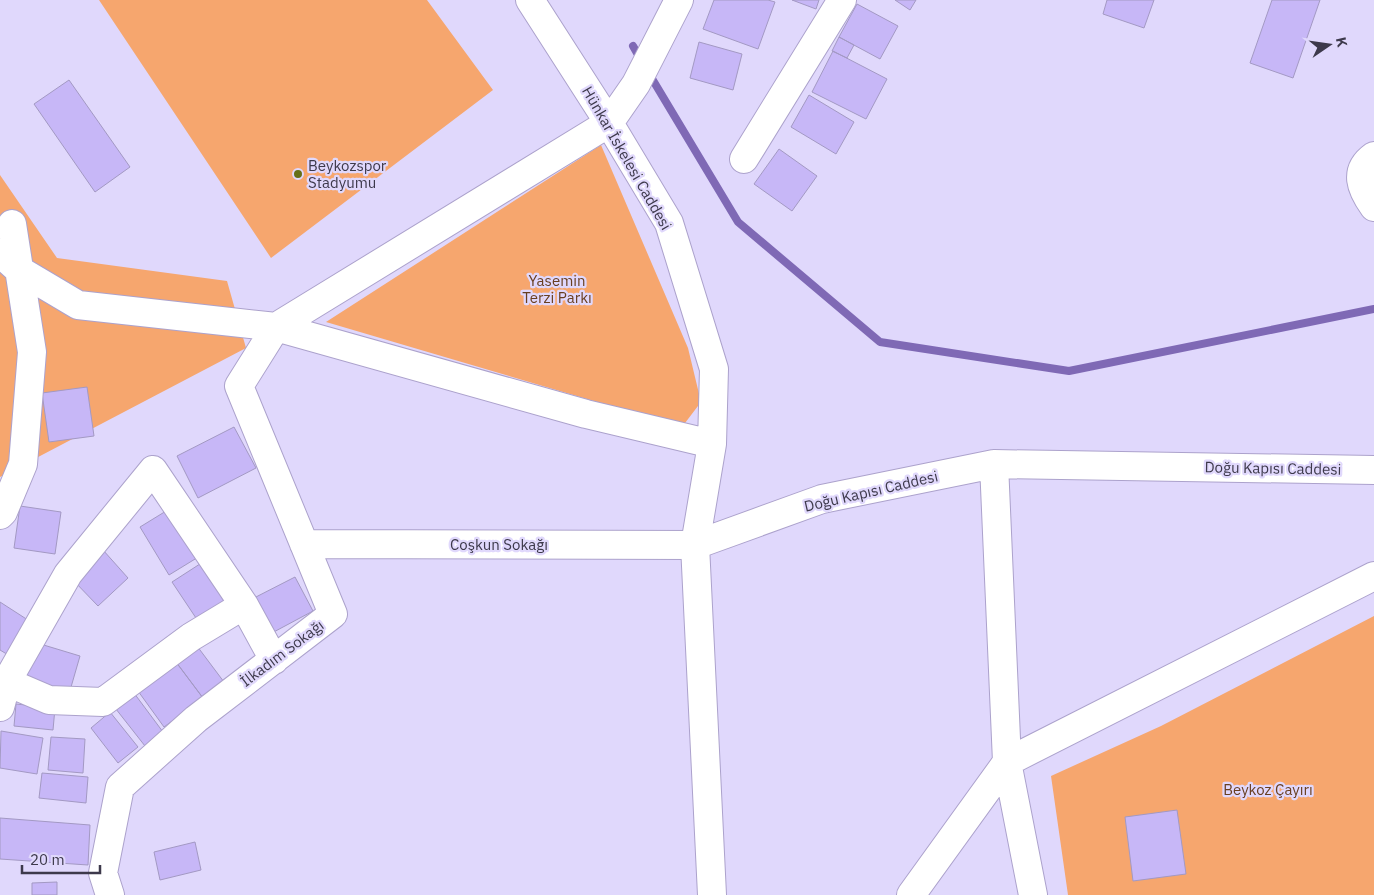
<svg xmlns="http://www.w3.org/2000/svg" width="1374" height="895" viewBox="0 0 1374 895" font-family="'IBM Plex Sans',sans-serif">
<rect width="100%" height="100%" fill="#e0d8fc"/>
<path fill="#f6a66e" d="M99 0H427L493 90 271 258Z
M601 145 688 348 701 402 682 427 326 322Z
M0 175 57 258 227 281 246 348 0 477Z
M1374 616V895H1068L1051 776 1161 726Z"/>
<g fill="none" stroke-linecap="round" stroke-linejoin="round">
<path stroke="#7f69b5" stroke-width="8" d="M633 46 641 60
M648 72 738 222 880 342 1069 371 1374 309"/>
</g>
<path fill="#c7b7f7" stroke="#a399c3" d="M714 0H768L775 2 758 49 703 29Z
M792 0H819L816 9Z
M895 0H916L910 10Z
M1107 0H1154L1144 28 1103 14Z
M1272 0H1320L1293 78 1250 63Z
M857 4 898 26 880 59 839 37Z
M839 37 854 45 847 58 832 51Z
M699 42 742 54 733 90 690 78Z
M833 51 887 79 866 119 812 92Z
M69 80 130 167 95 192 34 104Z
M809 95 854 122 836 154 791 127Z
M779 149 817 176 792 211 754 184Z
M87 387 94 436 49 442 42 393Z
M234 427 256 468 198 498 177 456Z
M20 506 61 512 55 554 14 548Z
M171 508 200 556 169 575 140 527Z
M103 550 128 578 98 606 72 579Z
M203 562 229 601 198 621 172 582Z
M295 577 313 611 270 634 252 599Z
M0 602 31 622 10 656 0 650Z
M37 643 80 656 69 694 25 680Z
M197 646 224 682 203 698 176 662Z
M176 662 203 698 164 727 138 691Z
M131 689 163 732 145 746 112 704Z
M16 704 55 708 53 730 14 726Z
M110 712 138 747 118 763 91 728Z
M1 731 43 738 37 774 0 768Z
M51 737 85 739 83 773 48 770Z
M42 773 88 777 86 803 39 798Z
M1177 810 1186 874 1133 881 1125 817Z
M0 818 90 825 88 865 0 859Z
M195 842 201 870 160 880 154 852Z
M57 882V895H32V883Z"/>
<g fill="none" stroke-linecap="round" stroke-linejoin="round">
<defs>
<path id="minor" d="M530 0 609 123 669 223 714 369 712 444 695 545 712 895
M1374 156C1353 171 1361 189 1374 207
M744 159 842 0
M0 253 19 270 78 305 276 327 586 414 712 444
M994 464 1007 762 1033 895
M0 515 3 512 23 464 32 352 12 224
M304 544 695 545 822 499 994 464 1374 470
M0 679 49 700 103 702 191 637 244 605
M0 707 7 681 68 574 153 470 244 605 274 660
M110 895 103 873 120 787 196 719 333 614 239 386 276 327 609 123 636 84 679 0
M911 895 1007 762 1374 576"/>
</defs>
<use href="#minor" stroke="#aca2cc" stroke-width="30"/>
<use href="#minor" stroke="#fff" stroke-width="28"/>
</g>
<circle fill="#666f17" stroke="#e0d8fc" stroke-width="2" cx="298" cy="174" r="5"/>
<g text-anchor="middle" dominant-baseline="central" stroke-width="4.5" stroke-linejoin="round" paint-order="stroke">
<g font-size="15" fill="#3d394b" stroke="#e0d8fc">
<text transform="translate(627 158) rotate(60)">Hünkar İskelesi Caddesi</text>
<text transform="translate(1273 468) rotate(1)">Doğu Kapısı Caddesi</text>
<text transform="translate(871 491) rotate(-13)">Doğu Kapısı Caddesi</text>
<text x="499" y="544">Coşkun Sokağı</text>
<text transform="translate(282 653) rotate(-37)">İlkadım Sokağı</text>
</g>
<g font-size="15" fill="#3d394b" stroke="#e0d8fc" text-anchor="start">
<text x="308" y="165">Beykozspor<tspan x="308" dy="17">Stadyumu</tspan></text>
</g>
<g font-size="15" fill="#683f21" stroke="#e0d8fc">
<text x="557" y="280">Yasemin<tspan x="557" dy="17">Terzi Parkı</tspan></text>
<text x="1268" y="789">Beykoz Çayırı</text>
</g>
</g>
<g transform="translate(1329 45) rotate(77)" stroke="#e0d8fc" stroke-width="4" paint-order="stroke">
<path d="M0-4L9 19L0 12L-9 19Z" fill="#3d394b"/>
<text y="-8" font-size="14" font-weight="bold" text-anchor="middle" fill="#3d394b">K</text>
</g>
<path d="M22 865v8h78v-8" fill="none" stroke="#3d394b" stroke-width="2.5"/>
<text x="30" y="865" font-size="15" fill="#3d394b" stroke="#e0d8fc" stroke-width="4" paint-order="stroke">20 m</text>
</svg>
